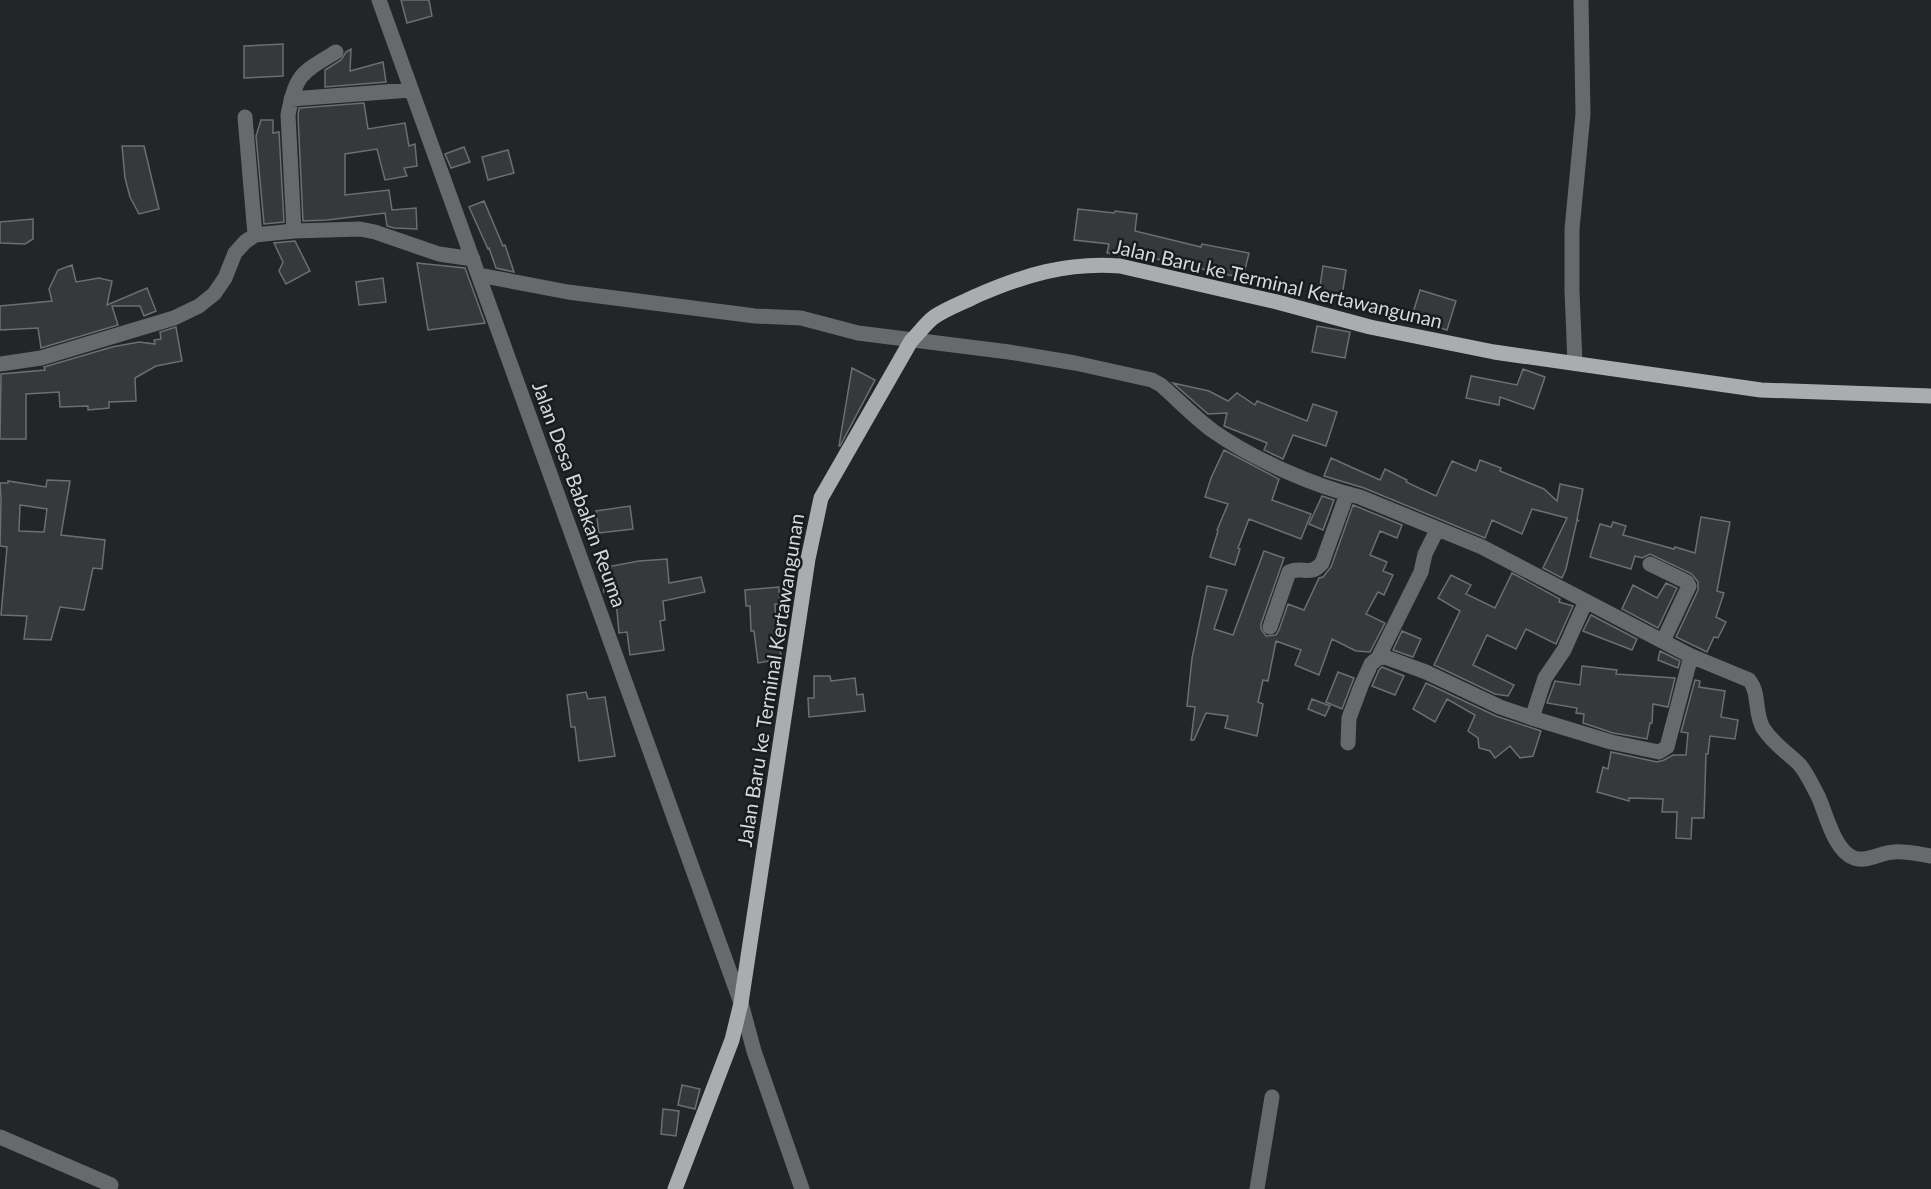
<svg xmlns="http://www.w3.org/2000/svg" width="1931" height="1189" viewBox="0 0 1931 1189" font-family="Lato,sans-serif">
<rect width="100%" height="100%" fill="#232527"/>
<path fill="#36393b" stroke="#6b6f71" stroke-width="1.5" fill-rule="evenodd" d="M401 0H429L432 16 407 23Z
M283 44V76L244 78V46Z
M351 49 350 71 383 62 386 82 325 87V70L341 60 346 52Z
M364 103 368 129 405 123 409 146 415 144 417 166 404 168 407 176 385 180 377 149 345 154V195L389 190 392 210 416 208 417 229 394 228 387 226 385 213 327 220 303 221 298 116 299 108Z
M261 120H273V133L279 132 284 222 264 224 256 136Z
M122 146H144L159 209 139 214 130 197 125 178Z
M464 147 470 162 451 168 445 154Z
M508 150 514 173 488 180 482 157Z
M484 201 503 246 505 245 514 272 496 268 489 248 488 249 469 207Z
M1078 209 1114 213 1115 211 1137 214 1135 231 1201 247 1202 244 1249 253 1243 278 1152 258 1151 262 1107 253 1109 244 1074 240Z
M33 219V239L25 244 0 243V222Z
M295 241 310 271 286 284 279 271 283 262 274 243Z
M417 263 465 268 485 323 428 330Z
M72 265 76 282 99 278 112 281 107 305 147 288 156 311 144 316 140 306H112L118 325 41 348 38 328 0 330V306L52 301 49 289 58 270Z
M1323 266 1346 270 1342 297 1319 293Z
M383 278 386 302 359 305 356 282Z
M1420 290 1456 301 1447 330 1411 319Z
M1317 326 1350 332 1345 358 1312 352Z
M176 327 182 361 156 366 135 378 136 401 109 402V408L88 410V406L60 407 59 392 26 394V439H0L1 374 45 370 44 367 112 347 139 342 155 344 154 340 161 339 160 332Z
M852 368 875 380 840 446H839Z
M1523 369 1545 377 1534 409 1500 397 1499 405 1466 398 1471 376 1517 385Z
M1173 383 1209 391 1228 401 1237 393 1255 405 1257 401 1307 421 1313 404 1337 412 1326 446 1293 435 1283 459 1264 450 1267 443 1224 426 1227 413 1208 414Z
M1224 450 1279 479 1272 500 1311 514 1301 539 1249 519 1238 548 1240 549 1235 565 1210 557 1218 531 1217 530 1228 504 1205 497 1211 478Z
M1331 458 1380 480 1385 469 1407 480 1406 482 1436 496 1452 461 1476 471 1480 460 1501 468 1500 471 1544 489 1557 501 1560 484 1583 489 1577 519 1579 521 1577 520 1566 569 1562 578 1543 568 1567 518 1532 509 1522 534 1492 520 1485 538 1364 488 1324 476Z
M47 480 70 481 61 535 105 540 102 569 93 568 84 610 60 607 51 640 24 639 27 616 1 615 7 547 0 546 1 500 0 483H8V481L46 487ZM20 505 47 509 44 532 19 531Z
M1322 496 1334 500 1323 530 1309 524Z
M1353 505 1402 525 1397 538 1380 531 1370 555 1387 562 1383 571 1393 575 1384 595 1378 592 1366 614 1385 623 1370 652 1356 651 1332 639 1319 675 1295 665 1301 650 1276 641 1268 681 1263 680 1258 702 1263 704 1257 736 1225 728 1228 716 1206 713 1194 740H1191L1195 707 1187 706 1192 658 1207 586 1227 590 1214 629 1233 635 1264 551 1284 558 1261 624V629L1266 636 1276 635 1279 630 1288 604 1304 610 1319 578 1323 577 1331 567Z
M630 506 633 529 599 533 596 511Z
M1701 517 1730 522 1717 591 1724 593 1716 617 1726 622 1718 638 1714 637 1707 652 1676 637 1698 590V582L1692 574 1650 554 1642 558 1635 556 1631 569 1590 557 1600 524 1611 527 1613 522 1626 526 1623 535 1674 549 1675 547 1695 553Z
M667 559 669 583 701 577 705 592 663 601 665 620 660 621 664 650 630 655 627 632 619 633 615 590 604 592 601 568 639 561Z
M1512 573 1560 599 1559 602 1573 606 1556 644 1526 629 1516 649 1487 635 1473 665 1514 685 1508 696 1495 694 1434 665 1460 611 1438 598 1451 575 1471 585 1466 594 1495 608Z
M1666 583 1677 588 1658 628 1622 609 1633 585 1657 598Z
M779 587 780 604H775L776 634 782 659 758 663 754 631H751L750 606H746L745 590Z
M1591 615 1637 639 1632 650 1583 631Z
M1402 631 1421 639 1413 657 1393 650Z
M1660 651 1680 661 1678 668 1658 660Z
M1582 666 1617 670 1616 674 1675 678 1668 707 1653 704 1652 723H1650L1647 739 1613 733 1583 723 1584 714 1576 713 1577 708 1547 703 1555 681 1580 685Z
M1382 667 1404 676 1395 695 1372 686 1379 670Z
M1338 672 1354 678 1342 709 1326 702Z
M814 676H830L831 681 855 678 857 695 863 694 865 711 809 717 808 698H814Z
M1695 680 1700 681 1699 687 1725 691 1721 717 1738 720 1735 739 1710 736 1708 754H1706L1704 818H1692L1691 839 1676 838 1677 812H1662L1663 799 1629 798V801L1597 792 1603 767 1608 769 1611 752 1657 762 1664 760 1673 755H1686L1688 733 1681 732Z
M1426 683 1496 716 1541 731 1533 756 1520 758 1510 746 1495 758 1490 751 1479 748 1478 738 1468 731 1475 715 1447 699 1435 722 1413 709Z
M586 692 588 699 605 697 615 756 579 761 575 727H571L567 695Z
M1312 699 1330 706 1325 716 1308 709Z
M682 1085 700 1089 695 1109 678 1105Z
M663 1109 679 1111 676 1136 661 1134Z"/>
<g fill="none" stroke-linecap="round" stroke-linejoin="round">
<path stroke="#67696a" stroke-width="15" d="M379 0 741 1003 754 1051 802 1189
M291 99 411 90
M245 117 255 235
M294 231 288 115C296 74 301 73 336 52
M479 275 568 292 755 316 801 318 858 333 1009 352 1075 363 1152 380 1161 385C1178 400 1195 418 1213 431 1253 459 1313 486 1360 497L1482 547 1691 656 1749 680C1760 693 1754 712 1763 728 1774 745 1786 751 1799 764 1807 773 1812 785 1818 796 1826 813 1834 851 1854 858 1867 863 1881 852 1894 852 1906 851 1919 854 1931 856
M1575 363 1572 291V229L1583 114 1581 0
M0 364 41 358 174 318 199 306 214 294 225 278 235 253 245 242 255 235 294 231 360 229 375 232 439 254 473 259
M1650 564 1687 582 1689 586 1663 641
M1270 627 1289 572C1303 566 1310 577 1322 563L1347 494
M1378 658 1421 572 1425 554 1437 530
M1532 718 1545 678 1564 650 1586 601
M1348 743 1349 718 1361 686 1371 664 1378 658 1385 657 1426 672 1500 707 1532 718 1611 742 1659 752 1667 747 1691 656
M0 1137 111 1185 109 1189
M1257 1189 1272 1097"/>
<path stroke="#aaadaf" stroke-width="15" d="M675 1189 732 1040 741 1003 808 559 821 498 911 341C919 333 926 323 934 317 947 308 962 303 976 296 1024 275 1067 262 1120 266L1277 302 1370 327 1494 352 1761 390 1931 396"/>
</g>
<g text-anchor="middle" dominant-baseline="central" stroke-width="5" stroke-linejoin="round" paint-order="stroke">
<g font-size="20" fill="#d6d8d9" stroke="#191c1e">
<text transform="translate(1278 283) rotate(13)">Jalan Baru ke Terminal Kertawangunan</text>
<text transform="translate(580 494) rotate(70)">Jalan Desa Babakan Reuma</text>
<text transform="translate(770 680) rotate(-81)">Jalan Baru ke Terminal Kertawangunan</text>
</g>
</g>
</svg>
